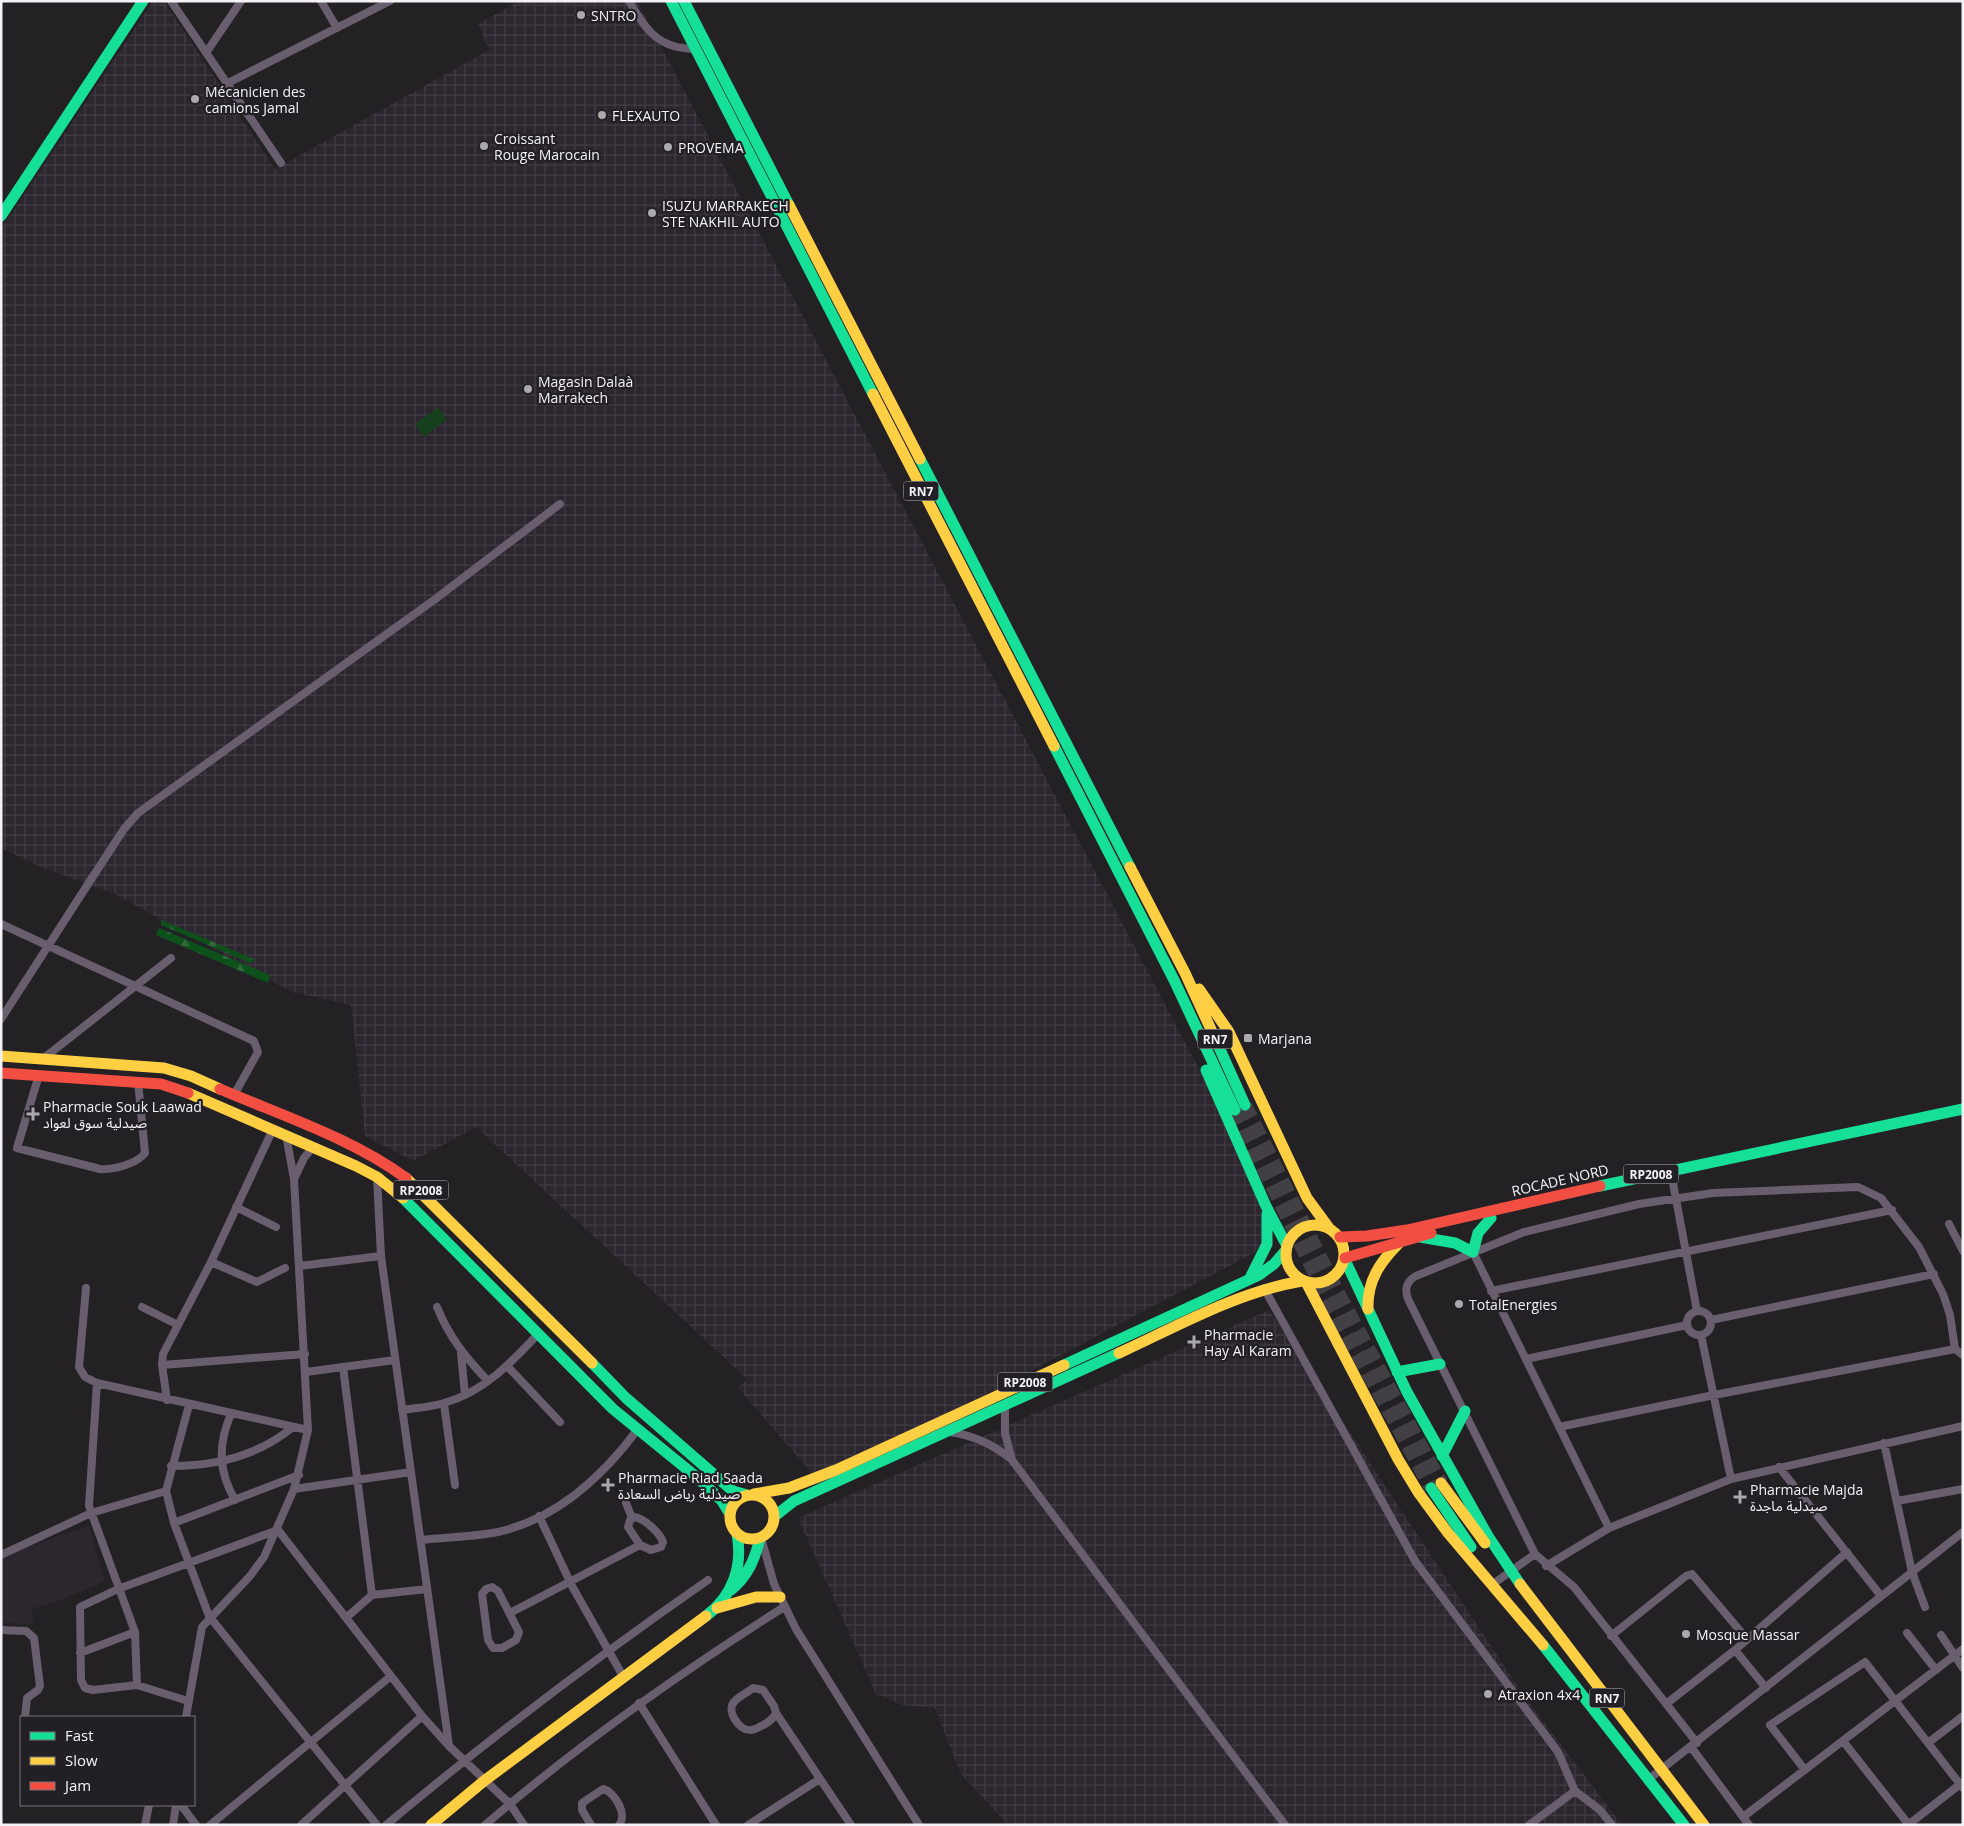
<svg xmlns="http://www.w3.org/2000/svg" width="1964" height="1826" viewBox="0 0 1964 1826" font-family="'Open Sans','Noto Sans Arabic',sans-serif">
<defs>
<pattern id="industrial-grid" width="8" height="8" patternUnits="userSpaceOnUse" patternTransform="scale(1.25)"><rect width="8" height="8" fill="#2c262f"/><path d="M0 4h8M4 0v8" fill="none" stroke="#413b44"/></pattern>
<pattern id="forest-firs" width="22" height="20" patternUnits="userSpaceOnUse" patternTransform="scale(1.25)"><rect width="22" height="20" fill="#0d511a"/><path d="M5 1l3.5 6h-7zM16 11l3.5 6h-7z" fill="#316a3c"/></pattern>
</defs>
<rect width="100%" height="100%" fill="#232124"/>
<path fill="#2c262f" d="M89 1526 105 1581 56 1602 31 1609 34 1624 1 1623V1556Z"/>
<path fill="url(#industrial-grid)" d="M153 1H164L275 169 489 50 478 24 519 1H637L1270 1204 1267 1246 885 1448 814 1476 738 1388 747 1379 476 1127 413 1161 365 1136 351 1005 292 992 115 894 43 868 1 848V229Z
M1269 1310 1524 1696 1622 1825H1008L960 1773 935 1708 903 1705 876 1694 798 1518Z"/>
<path fill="#17401c" d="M438 407 447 419 424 437 415 424Z"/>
<path fill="url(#forest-firs)" d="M161 920 256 960 250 963 161 925Z
M159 928 270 975 268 983 156 935Z"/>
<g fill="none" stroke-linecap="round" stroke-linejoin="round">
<path stroke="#424044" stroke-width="14" stroke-dasharray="14 7" stroke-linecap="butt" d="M1245 1105 1337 1291 1441 1483
M1235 1110 1326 1296 1431 1488"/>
<path stroke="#685e6d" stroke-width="8" d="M171 1 281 163
M321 1 337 28
M629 1C646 31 659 49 696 49
M206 53 241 1
M226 84 390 1
M1 924 254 1041 258 1052 234 1095
M1 1019 90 881 124 829 138 813 434 600 560 504
M44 1058 171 958
M39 1075 17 1148 100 1169C113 1170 137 1164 145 1153L138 1081
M295 1177 304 1158 313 1147
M377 1177 381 1256 449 1746 510 1804 524 1825
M1672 1178 1697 1311
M236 1207 276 1227
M1949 1224 1963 1251
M1473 1252 1609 1528
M211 1262 257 1282 285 1268
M299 1266 381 1256
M86 1288 79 1367 85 1377 97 1383 308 1430
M1264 1288 1415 1561 1558 1752 1575 1791 1600 1810 1612 1825
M1491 1291 1892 1210
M142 1307 178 1325
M437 1307C449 1337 466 1358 488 1381
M1687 1323a12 12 0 1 1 24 0a12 12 0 1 1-24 0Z
M1711 1320 1934 1274
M1701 1335 1731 1479
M461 1353 465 1395
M1526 1359 1687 1325
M162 1365 305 1354
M343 1367 372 1595
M508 1367 560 1422
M306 1372 395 1360
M97 1383 89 1506 135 1632 137 1685
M167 1400 162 1365 163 1354 211 1262 273 1129
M444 1404 455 1485
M189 1405 166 1491 174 1523 209 1616 377 1825
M1005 1405V1433L1012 1460
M402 1410C416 1408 431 1407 444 1403 484 1392 512 1362 539 1333
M231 1414C218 1444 218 1471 235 1500
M1559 1427 1714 1395 1955 1349 1963 1355
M949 1432C974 1435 993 1444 1012 1460L1285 1825
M1884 1443 1912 1572 1925 1607
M171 1466C216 1466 258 1456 293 1427
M1779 1467 1881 1596
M294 1489 411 1472
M1897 1501 1963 1489
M626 1503 632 1518
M539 1516 572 1586 624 1678
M634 1517C644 1518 660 1533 663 1542L661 1547 651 1550 640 1545 628 1527 630 1520Z
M174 1523 299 1475
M421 1540C446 1537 473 1537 498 1532 557 1519 603 1476 638 1429
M762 1541 774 1584 796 1629 919 1825
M1 1555 91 1513 166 1491
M1546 1566 1609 1528 1731 1479 1963 1426
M1493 1584 1535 1554
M492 1587 498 1591 519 1632 516 1640 502 1648H493L488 1640 482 1594 486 1589Z
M510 1613 640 1545
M347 1617 372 1595 427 1589
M1 1630 26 1631 34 1638 40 1686 38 1690 27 1698 25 1717
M1907 1633 1936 1670
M1941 1635 1963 1668
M1611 1636 1686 1576 1692 1574 1747 1639
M1735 1650 1766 1688
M80 1653 135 1632
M753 1688 763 1690 774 1706 776 1713C773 1719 770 1721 765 1724 760 1726 756 1730 751 1730 739 1731 726 1711 734 1702 739 1696 747 1693 753 1688Z
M188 1701 137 1685 93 1690 85 1688 81 1680 80 1607 118 1589 278 1530 422 1716 449 1746
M639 1703 716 1825
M1666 1704 1735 1650 1847 1552
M776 1713 851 1825
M186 1717 202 1627 250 1576 264 1557 294 1489 308 1430 294 1179 286 1135
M1843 1741 1909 1825
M1697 1743 1574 1587 1535 1554 1408 1299C1404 1288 1407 1281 1416 1276L1524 1232 1639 1204 1713 1193 1858 1187 1881 1198 1919 1247 1943 1294 1950 1315 1955 1349
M1928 1743 1963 1716
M1691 1747 1749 1825
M1805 1770 1770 1725 1865 1662 1963 1788
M1649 1779 1963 1532
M181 1805 196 1825
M1743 1817 1963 1649
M145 1825 149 1805
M173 1825 176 1805
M210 1825 391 1676
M301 1825 422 1716
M386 1825C490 1738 597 1657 708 1580
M485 1825C579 1744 680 1673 784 1607
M591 1825 582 1810V1803L603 1789C615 1792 628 1815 619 1825
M748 1825 820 1779
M1529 1825 1575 1791
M1908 1825 1963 1782"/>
<path stroke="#16e098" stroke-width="11" d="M671 1 873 394
M684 1 789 205
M1 216 143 1
M920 459 1130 867
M1054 746 1174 980 1235 1110
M1214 1036 1245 1105
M1206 1070 1266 1206 1287 1246
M1600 1186 1963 1109
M403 1198 613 1409 699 1479 722 1501 730 1514
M1420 1237 1455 1243 1473 1252 1478 1233 1491 1218
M1345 1260 1407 1392 1488 1536 1520 1584
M1250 1278 1267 1244V1214
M592 1363 626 1398 733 1491 747 1495
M1064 1365 1259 1275 1274 1264 1286 1250
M1397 1372 1440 1364
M1442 1456 1465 1411
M1431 1488 1471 1547
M775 1516 794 1501 1119 1353
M731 1590C748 1576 755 1559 760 1538
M706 1616C733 1596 743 1566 737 1534
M1543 1645 1684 1825"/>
<path stroke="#ffcf43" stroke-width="11" d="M789 205 920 459
M873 394 1054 746
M1130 867 1185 973 1214 1036
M1199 989 1229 1032 1307 1198 1329 1228
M1 1056 164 1068 191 1076 220 1089
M188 1093 356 1166 377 1177 403 1198
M406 1178 592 1363
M1286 1254a29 29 0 1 1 58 0a29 29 0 1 1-58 0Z
M1306 1282 1398 1459 1418 1492 1448 1533 1543 1645
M1368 1309C1367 1281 1380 1262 1399 1243
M1119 1353C1178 1326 1237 1292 1302 1281
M1441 1483 1485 1543
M754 1494 789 1488 836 1470 1064 1365
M730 1517a22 22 0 1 1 44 0a22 22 0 1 1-44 0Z
M1520 1584 1704 1825
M717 1608 756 1597H780
M431 1825 484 1781 706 1616"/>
<path stroke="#f24e42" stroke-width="11" d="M1 1073 161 1084 188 1093
M220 1089C283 1116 351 1138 406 1178
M1340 1237 1367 1236 1407 1230 1600 1186
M1345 1258 1431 1233"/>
</g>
<g fill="#aba9ac" stroke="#232025" stroke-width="2">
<circle cx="581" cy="15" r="5"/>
<circle cx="195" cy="99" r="5"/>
<circle cx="602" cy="115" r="5"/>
<circle cx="484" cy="146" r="5"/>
<circle cx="668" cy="147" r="5"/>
<circle cx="652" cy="213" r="5"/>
<circle cx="528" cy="389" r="5"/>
<rect x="1243" y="1033" width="10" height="10" rx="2.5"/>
<path d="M30.5 1106.5h5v5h5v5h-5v5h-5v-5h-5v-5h5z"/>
<circle cx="1459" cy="1304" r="5"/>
<path d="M1191.5 1334.5h5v5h5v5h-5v5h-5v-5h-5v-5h5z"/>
<path d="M605.5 1477.5h5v5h5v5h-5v5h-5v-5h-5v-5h5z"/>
<path d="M1737.5 1489.5h5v5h5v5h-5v5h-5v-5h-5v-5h5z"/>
<circle cx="1686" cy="1634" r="5"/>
<circle cx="1488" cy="1694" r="5"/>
</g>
<g text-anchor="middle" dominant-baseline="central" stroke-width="4.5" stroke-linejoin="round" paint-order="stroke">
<g fill="#232025" stroke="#b5b3b7" stroke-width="1">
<rect x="903.5" y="481.5" width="35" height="19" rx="4"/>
<rect x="1197.5" y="1029.5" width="35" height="19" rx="4"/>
<rect x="1623.5" y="1164.5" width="55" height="19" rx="4"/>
<rect x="393.5" y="1180.5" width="55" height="19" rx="4"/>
<rect x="997.5" y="1372.5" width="55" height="19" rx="4"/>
<rect x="1589.5" y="1688.5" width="35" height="19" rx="4"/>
</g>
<g font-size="12" font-weight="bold" fill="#f4f2f6">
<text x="921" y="491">RN7</text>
<text x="1215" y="1039">RN7</text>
<text x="1651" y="1174">RP2008</text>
<text x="421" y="1190">RP2008</text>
<text x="1025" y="1382">RP2008</text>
<text x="1607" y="1698">RN7</text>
</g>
<g font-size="14" fill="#f4f2f6" stroke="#232025" text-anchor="start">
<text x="591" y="15">SNTRO</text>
<text x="205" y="91">Mécanicien des<tspan x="205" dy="16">camions Jamal</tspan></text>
<text x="612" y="115">FLEXAUTO</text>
<text x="494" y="138">Croissant<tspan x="494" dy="16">Rouge Marocain</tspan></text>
<text x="678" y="147">PROVEMA</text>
<text x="662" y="205">ISUZU MARRAKECH<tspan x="662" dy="16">STE NAKHIL AUTO</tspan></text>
<text x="538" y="381">Magasin Dalaà<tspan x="538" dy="16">Marrakech</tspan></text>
<text x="1258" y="1038">Marjana</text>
<text x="43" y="1106">Pharmacie Souk Laawad<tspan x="43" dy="16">صيدلية سوق لعواد</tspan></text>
<text x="1469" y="1304">TotalEnergies</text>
<text x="1204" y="1334">Pharmacie<tspan x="1204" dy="16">Hay Al Karam</tspan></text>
<text x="618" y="1477">Pharmacie Riad Saada<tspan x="618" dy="16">صيدلية رياض السعادة</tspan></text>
<text x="1750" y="1489">Pharmacie Majda<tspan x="1750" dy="16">صيدلية ماجدة</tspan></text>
<text x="1696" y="1634">Mosque Massar</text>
<text x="1498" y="1694">Atraxion 4x4</text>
</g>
<g font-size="14" fill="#f4f2f6" stroke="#232025">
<text transform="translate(1560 1180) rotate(-13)">ROCADE NORD</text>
</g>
</g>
<rect width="1964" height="1826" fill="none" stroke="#f4f2f6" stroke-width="5"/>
<rect x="20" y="1716" width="175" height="90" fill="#232025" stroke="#777479"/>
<rect x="30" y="1732" width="25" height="8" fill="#16e098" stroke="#777479"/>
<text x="65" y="1741" font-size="15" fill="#f4f2f6">Fast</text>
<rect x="30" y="1757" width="25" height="8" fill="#ffcf43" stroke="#777479"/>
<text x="65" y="1766" font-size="15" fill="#f4f2f6">Slow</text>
<rect x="30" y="1782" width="25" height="8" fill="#f24e42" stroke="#777479"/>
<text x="65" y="1791" font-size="15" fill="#f4f2f6">Jam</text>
</svg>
